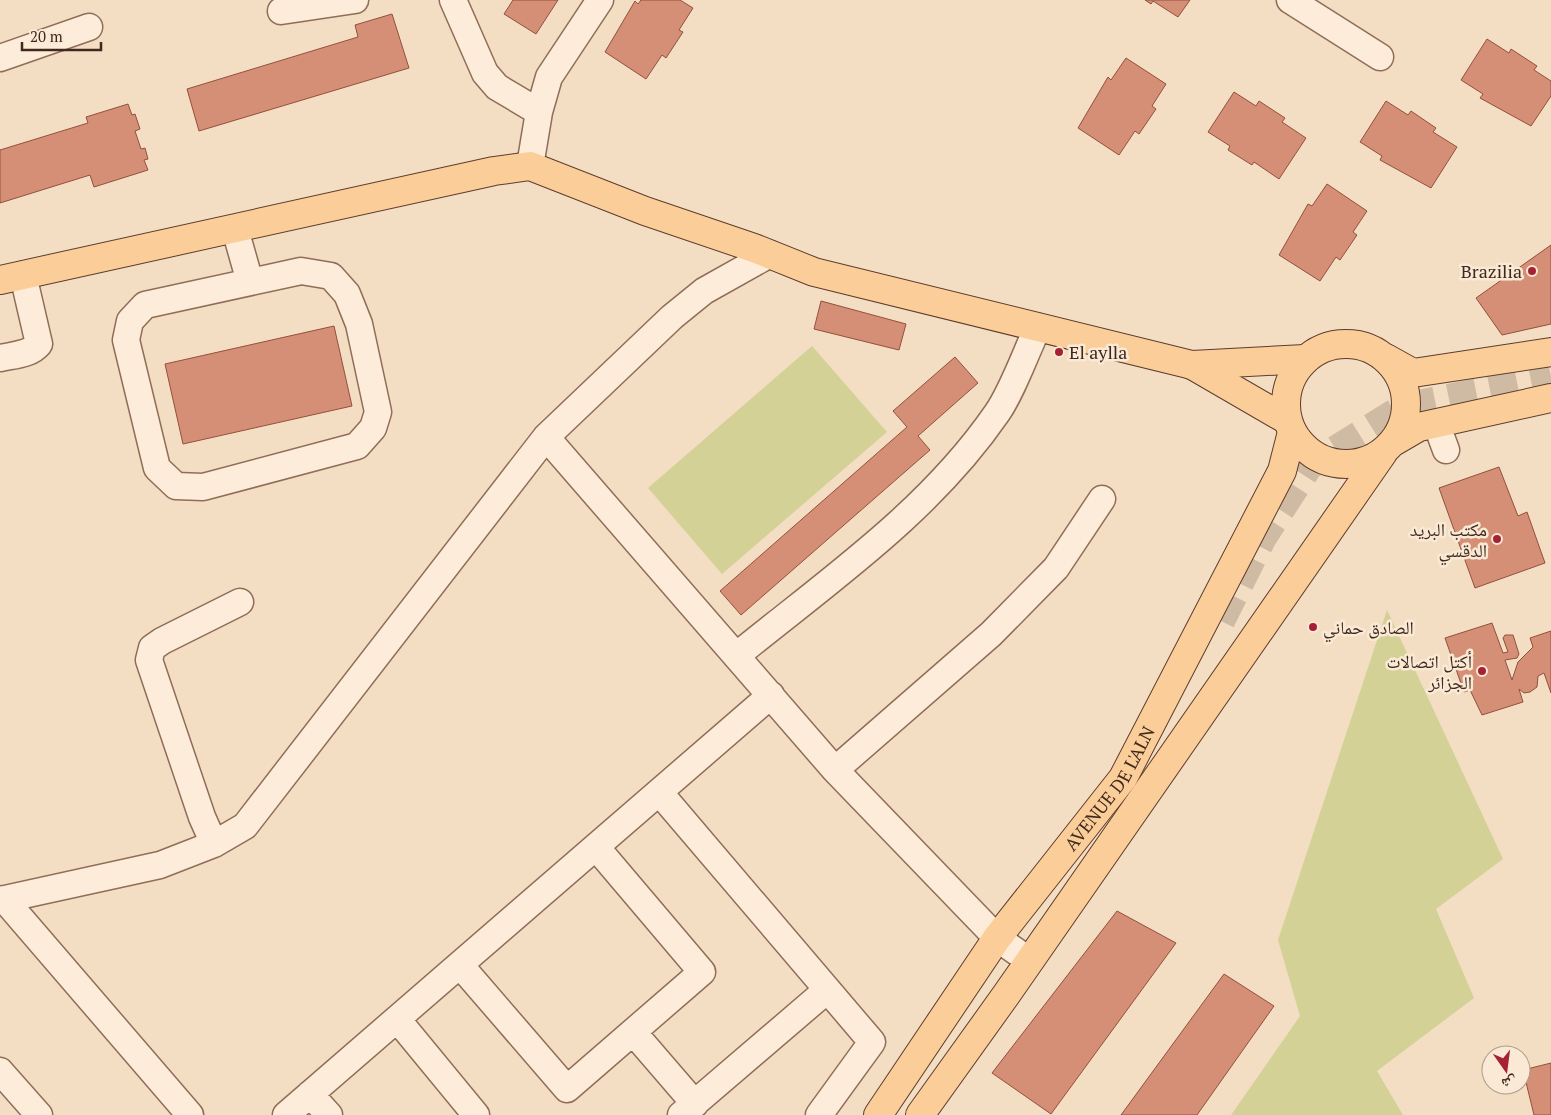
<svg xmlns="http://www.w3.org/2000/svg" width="1551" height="1115" viewBox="0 0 1551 1115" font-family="'PT Serif','Noto Naskh Arabic',serif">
<rect width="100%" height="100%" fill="#f3dec4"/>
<path fill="#d3d196" d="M812 346 887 432 722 574 648 488Z
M1387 610 1503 859 1436 909 1474 998 1377 1071 1403 1115H1231L1300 1016 1278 940Z"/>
<path fill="#d58f76" stroke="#93503b" d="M513 0H558L536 34 504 14Z
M641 0H680L693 8 679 30 683 32 666 58 662 55 646 79 605 52 635 1 638 4Z
M1145 0H1190L1178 17 1153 1 1151 4Z
M392 14 409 68 199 131 187 89 358 37 355 25Z
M1487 39 1509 53 1511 49 1537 66 1534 70 1551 81V96L1531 126 1480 98 1483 94 1461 80Z
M1126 58 1166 84 1152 106 1156 109 1139 134 1135 131 1119 155 1078 128 1108 77 1111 80Z
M1234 92 1256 106 1259 101 1285 118 1282 122 1306 138 1279 179 1254 162 1252 165 1228 150 1230 146 1208 132Z
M1386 101 1408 115 1411 111 1436 128 1433 132 1457 147 1431 188 1380 160 1382 156 1360 142Z
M128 104 132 115 135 114 140 129 135 131 141 149 145 148 148 159 144 160 148 170 94 187 90 175 0 203V150L88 123 86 117Z
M1327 184 1367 211 1353 232 1357 235 1340 260 1336 257 1320 281 1279 255 1308 204 1312 206Z
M1551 245V324L1502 335 1476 298Z
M821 301 906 324 899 350 814 329Z
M334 326 352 406 183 444 165 364Z
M955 357 978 383 918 436 930 450 741 615 720 591 907 427 893 411Z
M1499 467 1518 516 1527 512 1545 563 1475 588 1439 488Z
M1492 623 1503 653 1508 652 1503 638 1505 635H1513L1514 638 1519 654 1517 658 1505 660 1512 680 1518 662 1533 647 1530 638 1551 631V693L1544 673 1538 676 1537 687 1530 692 1524 693 1519 689 1523 702 1482 715 1470 690 1464 692 1445 638Z
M1117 911 1176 943 1051 1114 992 1073Z
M1224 974 1274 1006 1197 1115H1121Z
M1551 1063V1115H1534L1523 1070Z"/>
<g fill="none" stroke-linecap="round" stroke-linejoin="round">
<path stroke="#cfbaa3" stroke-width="28" stroke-dasharray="28 14" stroke-linecap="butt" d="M1221 621 1262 539 1309 466 1404 407 1551 377"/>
<defs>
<path id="minor" d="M453 0 485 73 497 87 539 112
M1290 0 1380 57
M281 11 355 0
M0 58 89 27
M530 166 539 112 549 77 600 0
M235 229 250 282
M301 271 331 276 347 294 359 324 378 412 373 428 357 446 203 487 176 486 157 468 126 340 130 321 145 305Z
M0 358C13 355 30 355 39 344L23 275
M1436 423 1446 450
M546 437 835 770 997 938 1017 952
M736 656C828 581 929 512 997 413 1012 392 1026 352 1038 327
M835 770 991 634 1056 568 1102 499
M659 792 872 1042 819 1115
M214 844 202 817 149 660 152 648 162 641 240 602
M4 899 190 1115
M0 900 160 865 214 844 245 826 546 437 672 317 704 291 770 254
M460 965 567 1089 702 972 596 847
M397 1019 476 1115
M633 1032 695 1104
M0 1071 39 1115
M310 1094 329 1115
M286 1115 771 695
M681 1115 827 990"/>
<g id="major">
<path d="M0 280 494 171 530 166 645 211 754 248 814 272 1192 365 1287 420"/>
<circle cx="1346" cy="404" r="60"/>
<path d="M1386 358 1413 373 1551 352"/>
<path d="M1192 365 1305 359"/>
<path d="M1395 441 1419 427 1551 398"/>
<path id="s1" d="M878 1115 997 938 1123 778 1282 471 1292 432"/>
<path d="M920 1115 1006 995 1383 453"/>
</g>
</defs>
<use href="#minor" stroke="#906d58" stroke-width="29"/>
<use href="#major" stroke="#5e3c2c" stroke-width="30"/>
<use href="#minor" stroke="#fcecd9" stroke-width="26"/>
<use href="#major" stroke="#facd99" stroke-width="28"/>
</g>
<g fill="#a72136" stroke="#f9e9d5" stroke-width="2">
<circle cx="1532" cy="271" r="5"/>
<circle cx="1059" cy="352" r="5"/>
<circle cx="1497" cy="539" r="5"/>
<circle cx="1313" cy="627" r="5"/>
<circle cx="1482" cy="671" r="5"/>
</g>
<g text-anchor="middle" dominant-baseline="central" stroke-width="5" stroke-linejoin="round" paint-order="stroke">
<g font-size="18" fill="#3f291d" stroke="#f9e9d5" text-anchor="end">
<text x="1522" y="271">Brazilia</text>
<text x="1069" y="352" text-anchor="start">El aylla</text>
<text x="1487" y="529">مكتب البريد<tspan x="1487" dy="21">الدقسي</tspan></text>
<text x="1323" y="627" text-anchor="start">الصادق حماني</text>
<text x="1472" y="661">أكتل اتصالات<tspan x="1472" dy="21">الجزائر</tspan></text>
</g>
<g font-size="18" fill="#3f291d" stroke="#f9e9d5">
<text stroke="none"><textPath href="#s1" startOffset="401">AVENUE DE L'ALN</textPath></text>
</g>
</g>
<g transform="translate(1506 1070) rotate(166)"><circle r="24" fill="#f9e9d5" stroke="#af9c8b"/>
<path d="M0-4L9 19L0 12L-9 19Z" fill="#a72136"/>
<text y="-8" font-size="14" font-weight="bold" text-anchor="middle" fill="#3f291d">ش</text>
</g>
<path d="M22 42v8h79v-8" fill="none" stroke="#3f291d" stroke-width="2.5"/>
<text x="30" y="42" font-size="15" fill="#3f291d" stroke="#f9e9d5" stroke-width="4" paint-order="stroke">20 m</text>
</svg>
